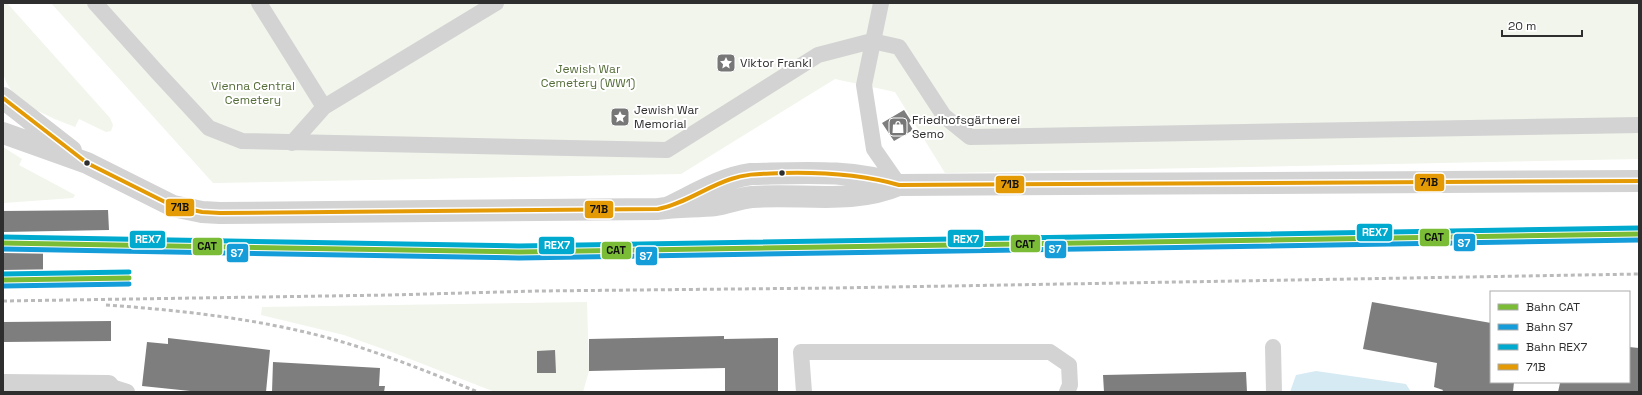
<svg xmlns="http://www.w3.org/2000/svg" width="1642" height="395" viewBox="0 0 1642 395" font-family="'Space Grotesk',sans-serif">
<rect width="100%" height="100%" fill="#fff"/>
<path fill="#f1f5eb" d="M3 3H7L110 118 113 125 111 131 106 132 79 119 75 127C50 117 7 102 3 71 0 50 3 25 3 3Z
M51 3H1639V159L945 173 895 92 835 79 681 174 213 183Z
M3 147 22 159 19 165 75 195 73 198 3 203Z
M587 302 589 371 583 392H495L397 354 344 335 261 315 262 307Z"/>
<path fill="#d6eaf3" d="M1316 371 1406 384 1411 392H1290L1296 375Z"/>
<path fill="#7e7e7e" d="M904 110 911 121 909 123 913 130 894 141 882 123Z
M108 210 109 230 3 232V211Z
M43 250V273L3 274V251Z
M1372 302 1491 323V382H1514L1513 392H1442L1443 390 1434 387 1437 363 1363 349Z
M111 321V341L3 342V322Z
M724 336V339L778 338V392H725V368L589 371V339Z
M168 338 270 350 266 392H200L142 386 147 342 168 344Z
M1629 347 1639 348V392H1558L1560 383 1557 382H1629Z
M555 350 556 373H537V351Z
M273 362 380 368 379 386H385L384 392H272Z
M1246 372 1247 392H1104L1103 375Z"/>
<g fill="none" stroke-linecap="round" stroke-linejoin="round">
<path stroke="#d3d3d3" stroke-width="16" d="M95 3 157 72 209 128 242 141 667 150 818 55 872 41 899 47 944 116 970 137 1639 125
M259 3 324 107
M881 3 864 85 874 149 899 185
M292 143 324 107 496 3
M1273 347 1274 392
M108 386 127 392
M804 392 801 352H1050L1069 365 1070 385 1067 392"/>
<path stroke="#d3d3d3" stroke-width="22" d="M3 385 108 386 106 392"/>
<path stroke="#d3d3d3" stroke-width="22" d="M3 98 71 151
M3 133 87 163 173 206 202 212 220 213 658 209C677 206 697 207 716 205 728 203 740 198 752 197 801 193 852 205 899 185
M669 207C696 194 722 178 751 174 802 173 851 169 899 185L1639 181"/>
<path stroke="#bababa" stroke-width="3" stroke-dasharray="4 3" stroke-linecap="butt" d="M3 301 390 295 538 291 833 288 1639 274
M106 305C178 310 251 318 321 336 375 350 426 371 478 392"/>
<defs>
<path id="bus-1" d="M3 98 87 163 173 206 202 212 220 213 658 209C684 204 706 187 731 179 748 173 764 174 782 173 822 172 860 174 899 185L1639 181"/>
</defs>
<use href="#bus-1" stroke="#fff" stroke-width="7"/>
<use href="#bus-1" stroke="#e39a05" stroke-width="4"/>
<defs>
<path id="rail-1" d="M3 243 519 252 1639 234
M3 280 129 278"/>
<path id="rail-2" d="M3 249 519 258 1639 240
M3 286 129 284"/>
<path id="rail-3" d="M3 237 519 246 1639 228
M3 274 129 272"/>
</defs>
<use href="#rail-1" stroke="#fff" stroke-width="8"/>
<use href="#rail-2" stroke="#fff" stroke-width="8"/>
<use href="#rail-3" stroke="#fff" stroke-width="8"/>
<use href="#rail-1" stroke="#7bbc36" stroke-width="5"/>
<use href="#rail-2" stroke="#159dd9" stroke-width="5"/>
<use href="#rail-3" stroke="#00a9ce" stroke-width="5"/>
</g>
<defs>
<symbol id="sight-square" viewBox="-11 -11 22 22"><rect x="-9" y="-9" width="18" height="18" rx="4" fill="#777" stroke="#fff"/><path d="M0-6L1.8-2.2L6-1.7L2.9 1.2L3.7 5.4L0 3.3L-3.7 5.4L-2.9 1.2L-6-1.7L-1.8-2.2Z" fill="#fff"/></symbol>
<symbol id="shop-square" viewBox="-11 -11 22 22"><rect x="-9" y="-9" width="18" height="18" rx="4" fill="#777" stroke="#fff"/><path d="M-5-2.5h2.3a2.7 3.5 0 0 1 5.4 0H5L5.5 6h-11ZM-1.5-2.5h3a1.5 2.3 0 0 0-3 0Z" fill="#fff"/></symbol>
</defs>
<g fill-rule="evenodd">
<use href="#sight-square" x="715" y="52" width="22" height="22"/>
<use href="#sight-square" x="609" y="106" width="22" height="22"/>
<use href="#shop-square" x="887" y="116" width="22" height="22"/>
</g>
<g fill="#2e2e2e" stroke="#fff" stroke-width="1.5">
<circle cx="87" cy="163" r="3.5"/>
<circle cx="782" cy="173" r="3.5"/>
</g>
<g text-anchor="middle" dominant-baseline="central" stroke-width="4" stroke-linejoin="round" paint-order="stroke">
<g font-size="12" fill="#2e2e2e" stroke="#fff" text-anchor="start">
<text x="740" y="63">Viktor Frankl</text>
<text x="634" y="110">Jewish War<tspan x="634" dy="14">Memorial</tspan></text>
<text x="912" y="120">Friedhofsgärtnerei<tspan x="912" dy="14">Semo</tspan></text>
</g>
<g font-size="12" fill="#556d38" stroke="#fff">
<text x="588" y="69">Jewish War<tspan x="588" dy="14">Cemetery (WW1)</tspan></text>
<text x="253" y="86">Vienna Central<tspan x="253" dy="14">Cemetery</tspan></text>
</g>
</g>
<g stroke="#fff" stroke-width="1.5">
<rect x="1414" y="173" width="31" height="19" rx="4" fill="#e39a05"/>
<rect x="995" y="175" width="30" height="19" rx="4" fill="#e39a05"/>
<rect x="165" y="198" width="30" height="19" rx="4" fill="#e39a05"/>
<rect x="584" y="200" width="30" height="19" rx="4" fill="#e39a05"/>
<rect x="1356" y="223" width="37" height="19" rx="4" fill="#00a9ce"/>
<rect x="1419" y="228" width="31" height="19" rx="4" fill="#7bbc36"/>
<rect x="947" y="229" width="37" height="19" rx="4" fill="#00a9ce"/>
<rect x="129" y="230" width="37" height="19" rx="4" fill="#00a9ce"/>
<rect x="1453" y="233" width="23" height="19" rx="4" fill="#159dd9"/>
<rect x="1010" y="234" width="31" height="19" rx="4" fill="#7bbc36"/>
<rect x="538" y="236" width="37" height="19" rx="4" fill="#00a9ce"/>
<rect x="192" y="237" width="31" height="19" rx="4" fill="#7bbc36"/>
<rect x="1044" y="240" width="23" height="19" rx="4" fill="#159dd9"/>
<rect x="601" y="241" width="31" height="19" rx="4" fill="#7bbc36"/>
<rect x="226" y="243" width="23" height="20" rx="4" fill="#159dd9"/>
<rect x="635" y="246" width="23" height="20" rx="4" fill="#159dd9"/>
</g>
<g font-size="11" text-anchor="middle" font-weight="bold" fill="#fff">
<text x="1375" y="236">REX7</text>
<text x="966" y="243">REX7</text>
<text x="148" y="243">REX7</text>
<text x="1464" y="247">S7</text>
<text x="557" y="249">REX7</text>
<text x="1055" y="253">S7</text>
<text x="237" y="257">S7</text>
<text x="646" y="260">S7</text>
</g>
<g font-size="11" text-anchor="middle" font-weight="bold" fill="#111">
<text x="1429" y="186">71B</text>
<text x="1010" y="188">71B</text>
<text x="180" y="211">71B</text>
<text x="599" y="213">71B</text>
<text x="1434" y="241">CAT</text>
<text x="1025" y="248">CAT</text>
<text x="207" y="250">CAT</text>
<text x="616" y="254">CAT</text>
</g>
<rect width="1642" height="395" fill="none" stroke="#2e2e2e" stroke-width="8"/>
<rect x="1490" y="291" width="140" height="92" fill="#ffffff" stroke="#ababab"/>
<rect x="1498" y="304" width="20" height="6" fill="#7bbc36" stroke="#ababab"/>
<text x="1526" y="311" font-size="12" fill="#2e2e2e">Bahn CAT</text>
<rect x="1498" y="324" width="20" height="6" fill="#159dd9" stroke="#ababab"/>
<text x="1526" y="331" font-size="12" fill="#2e2e2e">Bahn S7</text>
<rect x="1498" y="344" width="20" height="6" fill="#00a9ce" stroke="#ababab"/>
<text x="1526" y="351" font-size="12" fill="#2e2e2e">Bahn REX7</text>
<rect x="1498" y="364" width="20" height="6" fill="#e39a05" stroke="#ababab"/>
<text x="1526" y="371" font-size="12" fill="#2e2e2e">71B</text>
<path d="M1502 30v6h80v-6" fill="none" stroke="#2e2e2e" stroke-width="2"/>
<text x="1508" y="30" font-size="12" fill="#2e2e2e" stroke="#ffffff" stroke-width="3" paint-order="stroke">20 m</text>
</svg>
